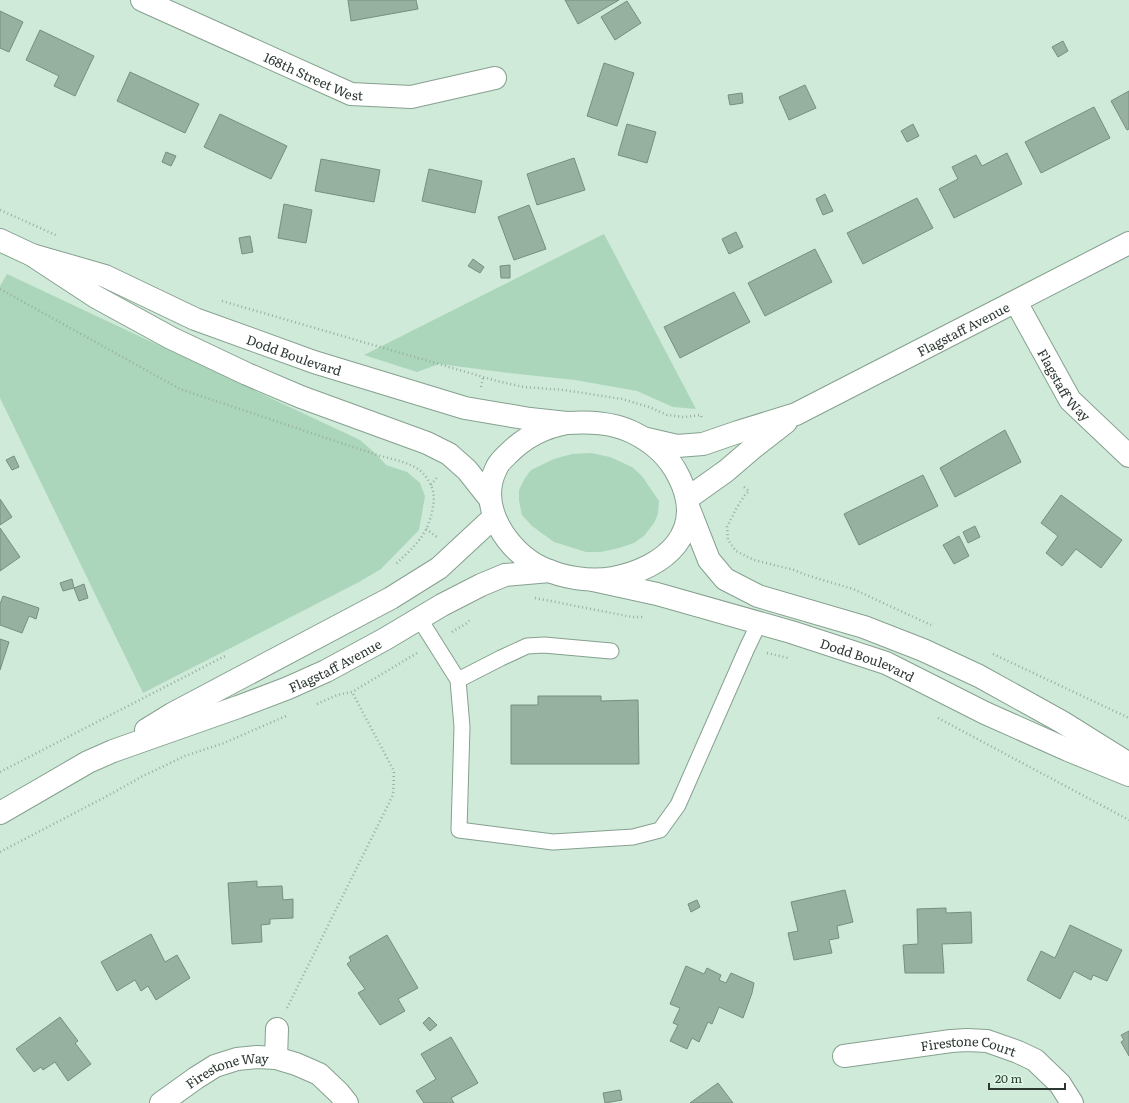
<svg xmlns="http://www.w3.org/2000/svg" width="1129" height="1103" viewBox="0 0 1129 1103" font-family="Literata,serif">
<rect width="100%" height="100%" fill="#cfead9"/>
<path fill="#abd6bb" d="M604 234 696 409 673 407 637 391 575 380 509 373 439 364 417 372 364 355Z
M7 274 360 440 377 455 386 465 407 472 420 483 425 496 419 530 381 569 359 582 143 693 0 398V286Z
M591 453 610 457 632 467 642 476 659 501 658 514 654 523 644 536 634 543 619 548 601 552H586L554 542 532 526 522 515 519 501V490L525 478 531 470 554 459 572 454Z"/>
<path fill="#97b1a0" stroke="#768f7f" d="M348 0H416L418 9 351 21Z
M565 0H619L578 24Z
M627 1 641 23 615 40 601 17Z
M0 11 23 22 9 52 0 48Z
M40 30 94 56 75 96 54 86 59 76 26 60Z
M1063 41 1068 51 1058 57 1052 47Z
M604 63 634 73 617 126 587 116Z
M130 72 199 104 185 133 117 101Z
M805 85 816 108 789 120 779 97Z
M1129 91V129L1127 130 1111 101Z
M742 93 743 103 730 105 728 95Z
M1094 107 1110 138 1041 173 1025 142Z
M220 114 287 146 271 179 204 147Z
M627 124 656 132 647 163 618 155Z
M913 124 919 136 907 142 901 131Z
M166 152 176 156 171 166 162 162Z
M1007 153 1022 184 954 218 939 189 958 179 952 167 976 155 982 166Z
M574 158 585 190 537 205 527 174Z
M321 159 380 170 374 202 315 191Z
M429 169 482 181 475 213 422 201Z
M825 194 833 211 823 215 816 199Z
M917 198 933 228 863 264 847 233Z
M284 204 312 210 306 243 278 238Z
M529 205 546 249 514 260 498 217Z
M736 232 743 247 729 254 722 239Z
M250 236 253 252 242 254 239 238Z
M815 249 832 282 765 316 748 283Z
M473 259 484 267 480 273 468 266Z
M510 265V278H501L500 266Z
M734 292 750 322 680 358 664 327Z
M1005 430 1021 462 955 497 940 468Z
M14 456 19 467 12 470 6 460Z
M923 475 938 506 859 545 844 514Z
M1061 495 1122 540 1101 568 1076 549 1062 566 1046 553 1058 536 1041 523Z
M0 499 12 517 0 525Z
M975 526 980 537 968 543 963 532Z
M0 528 20 557 0 571Z
M959 536 969 556 954 564 943 545Z
M72 579 74 588 63 591 60 583Z
M84 584 88 598 79 601 74 588Z
M3 596 39 608 36 619 29 616 22 633 0 625V604Z
M0 639 9 642 0 670Z
M538 696H601V701L638 700 639 764H511V705H538Z
M257 881V887L282 886 283 900 293 899V918L270 919V924L261 925 262 942 232 944 228 883Z
M845 890 853 922 837 926 839 938 829 940 832 953 794 960 788 933 798 931 791 902Z
M697 900 700 907 691 912 688 904Z
M946 908V913L971 912 972 943 942 944 944 973H905L903 945 918 944 917 909Z
M1070 925 1122 950 1107 981 1093 975 1091 980 1074 971 1060 999 1027 980 1041 951 1055 958Z
M151 934 165 962 177 955 190 978 156 1000 148 986 141 991 135 980 117 991 101 962Z
M387 935 418 988 398 999 405 1011 380 1025 358 993 365 989 347 964 351 961 349 957Z
M686 966 704 974 707 968 721 975 719 980 726 983 731 973 754 983 752 993 743 1018 719 1007 712 1024 708 1022 699 1042 692 1038 687 1049 670 1041 678 1025 673 1023 680 1008 670 1004Z
M60 1017 78 1041 75 1043 91 1064 68 1081 55 1062 43 1070 41 1067 34 1072 16 1049Z
M429 1017 437 1025 430 1031 423 1023Z
M1129 1031V1056L1121 1042 1124 1040 1121 1035Z
M451 1037 478 1083 451 1098 454 1103H424L416 1091 436 1079 421 1054Z
M718 1083 733 1103H690Z
M620 1090 622 1100 605 1103 603 1093Z"/>
<g fill="none" stroke-linecap="round" stroke-linejoin="round">
<defs>
<path id="lane" d="M419 618 458 680 462 727 459 830 553 842 633 837 660 830 678 805 747 648 759 623
M458 680 501 658 527 646 544 645 611 651"/>
<g id="street">
<path id="s1" d="M142 0 351 94 411 97 495 78"/>
<path id="s2" d="M1016 302 1070 400 1129 456"/>
<path id="s3" d="M844 1056 951 1041 967 1040 987 1041 1018 1052 1035 1060 1060 1084 1072 1103"/>
<path d="M276 1058 277 1029"/>
<path id="s4" d="M161 1103 196 1078 215 1066 237 1059 257 1057 276 1058 296 1064 319 1074 339 1093 347 1103"/>
</g>
<g id="secondary">
<path d="M0 240 32 255 96 297 171 338 247 374 301 397 427 443 449 454 467 470 490 499"/>
<path id="s5" d="M32 255 105 276 195 319 314 362 465 408 530 419 567 423"/>
<path d="M567 423C589 422 611 422 632 432 653 442 669 456 679 477 707 532 665 568 613 578 590 582 564 578 542 568 508 552 477 507 496 469 498 463 504 458 509 453 525 437 545 427 567 423Z"/>
<path id="s6" d="M647 439 677 446 703 444 738 432 796 414 1129 243"/>
<path d="M688 498 726 471 754 447 786 422"/>
<path d="M689 509 709 560 725 579 758 596 864 627 923 650 979 676 1062 722 1129 764"/>
<path id="s7" d="M593 580 657 594 791 632 886 663 985 713 1068 750 1129 775"/>
<path d="M146 730 172 714 391 598 439 568 494 517"/>
<path id="s8" d="M0 813 88 762 113 751 238 707 288 688 326 671 385 639 442 605 481 585 505 575 550 571"/>
</g>
</defs>
<use href="#lane" stroke="#86a08f" stroke-width="17"/>
<use href="#street" stroke="#86a08f" stroke-width="24"/>
<use href="#secondary" stroke="#86a08f" stroke-width="24"/>
<path stroke="#98ada0" stroke-width="2.5" stroke-dasharray="1 3" stroke-linecap="butt" d="M0 210 58 236
M0 289 180 389 377 455C391 459 405 461 418 469 425 474 431 483 433 491 436 502 430 524 424 533 417 545 405 555 395 565
M222 301 497 381 524 387 564 390 622 399 649 407 667 415 684 417 701 415 702 419
M481 387 483 378
M431 485 438 476
M744 487 749 491 744 496 736 509 727 527 728 540 736 551 754 560 794 570 806 575 853 589 931 625
M426 529 437 537
M535 598 632 617H644
M452 632 467 623 471 619
M767 653 788 658
M993 654 1129 718
M317 704 337 695 352 692 417 653
M938 718 1129 820
M0 772 225 656
M0 852 109 795 143 776 185 756 224 743 286 716
M287 1008 393 795 394 771 352 692"/>
<use href="#lane" stroke="#fff" stroke-width="15"/>
<use href="#street" stroke="#fff" stroke-width="22"/>
<use href="#secondary" stroke="#fff" stroke-width="22"/>
</g>
<g text-anchor="middle" dominant-baseline="central" stroke-width="3" stroke-linejoin="round" paint-order="stroke">
<g font-size="13" fill="#2d3831" stroke="#dcf8e6">
<text stroke="none"><textPath href="#s1" startOffset="188">168th Street West</textPath></text>
<text stroke="none"><textPath href="#s6" startOffset="342">Flagstaff Avenue</textPath></text>
<text stroke="none"><textPath href="#s5" startOffset="281">Dodd Boulevard</textPath></text>
<text stroke="none"><textPath href="#s2" startOffset="96">Flagstaff Way</textPath></text>
<text stroke="none"><textPath href="#s7" startOffset="286">Dodd Boulevard</textPath></text>
<text stroke="none"><textPath href="#s8" startOffset="367">Flagstaff Avenue</textPath></text>
<text stroke="none"><textPath href="#s3" startOffset="126">Firestone Court</textPath></text>
<text stroke="none"><textPath href="#s4" startOffset="76">Firestone Way</textPath></text>
</g>
</g>
<path d="M989 1083v6h76v-6" fill="none" stroke="#2d3831" stroke-width="2"/>
<text x="995" y="1083" font-size="12" fill="#2d3831" stroke="#dcf8e6" stroke-width="3" paint-order="stroke">20 m</text>
</svg>
